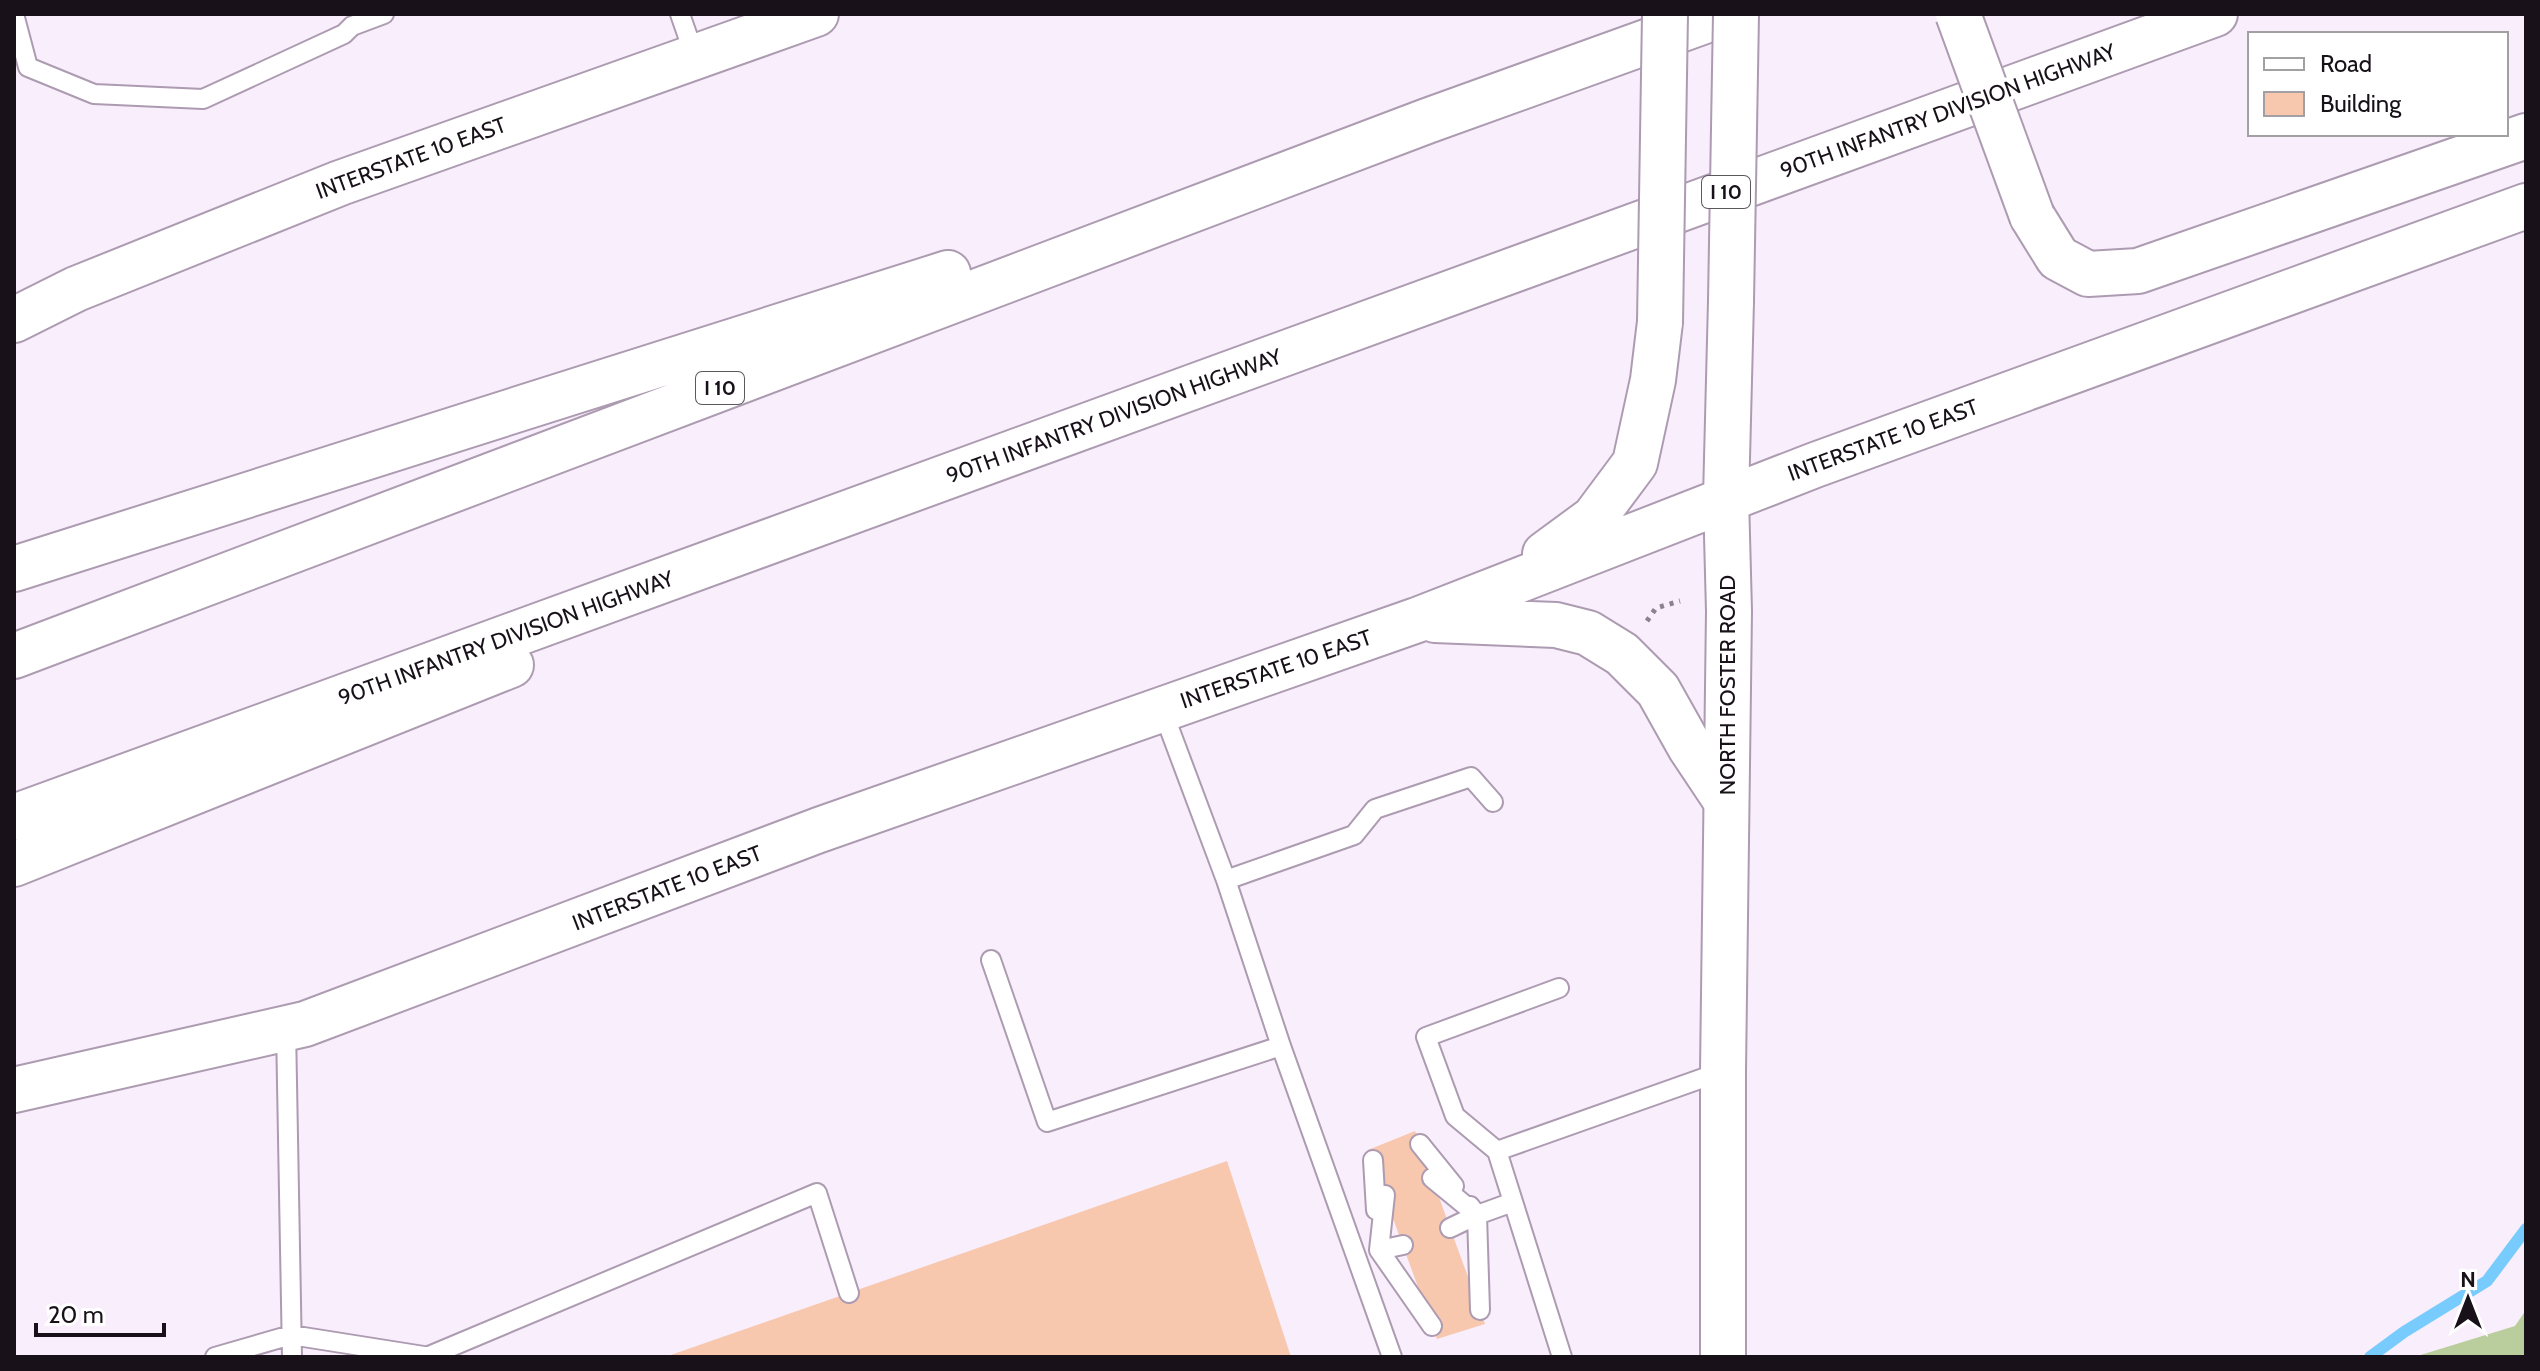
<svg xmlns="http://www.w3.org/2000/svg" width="2540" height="1371" viewBox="0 0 2540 1371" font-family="Cabin,sans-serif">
<rect width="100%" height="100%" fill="#f9eefc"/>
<path fill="#bacd9c" d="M2526 1310V1357H2414L2515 1326Z"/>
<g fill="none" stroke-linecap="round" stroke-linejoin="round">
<path stroke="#77ccfd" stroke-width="12" d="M2370 1357 2404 1332 2487 1281 2526 1229"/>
</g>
<path fill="#f7c7ae" d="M1415 1131 1485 1324 1437 1339 1368 1150Z
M1227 1161 1291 1357H665Z"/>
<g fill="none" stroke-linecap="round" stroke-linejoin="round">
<defs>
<path id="service" d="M14 14 28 67 94 94 203 99 344 34 352 26 384 14
M680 14 695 57
M1162 709 1226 880 1281 1046 1392 1357
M1226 880 1354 835 1375 809 1471 777 1493 802
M991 960 1047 1122 1281 1046
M286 1028 292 1357
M1420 1144 1454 1186
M1497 1151 1455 1116 1426 1037 1559 988
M1373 1160 1376 1210
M1432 1178 1477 1215 1480 1310
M1385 1195 1379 1250 1432 1326
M1470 1206 1477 1215 1513 1202
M1450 1228 1477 1215 1476 1225
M1385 1257 1379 1250 1403 1245
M429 1356 817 1193 849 1293
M215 1357 291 1335 430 1357
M1562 1357 1497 1151 1723 1071"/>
<path id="tertiary" d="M1723 1357V1071L1729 611 1726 498"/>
<path id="secondary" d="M2032 216 2058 258 2088 274 2138 271 2526 136
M14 320 76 289 340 183 816 14
M1726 498 1731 301
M1545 554 1594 518 1635 463 1653 380 1660 322
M1435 620 1556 625 1588 633 1622 654 1658 690 1690 747 1726 801
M14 1090 305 1024 819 830 1417 620 1815 465 2526 206"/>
<path id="motorway" d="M14 569 948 273
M14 656 1427 121 1724 14
M14 817 2215 14
M14 864 511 665"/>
</defs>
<use href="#service" stroke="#ad9bb1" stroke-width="22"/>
<use href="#tertiary" stroke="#ad9bb1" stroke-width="48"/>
<use href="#secondary" stroke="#ad9bb1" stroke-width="48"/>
<use href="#motorway" stroke="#ad9bb1" stroke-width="48"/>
<path stroke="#8c828e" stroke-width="5" stroke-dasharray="4 6" stroke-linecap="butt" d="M1647 621 1656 608 1680 601"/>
<use href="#service" stroke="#fff" stroke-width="18"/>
<use href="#tertiary" stroke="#fff" stroke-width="44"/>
<use href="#secondary" stroke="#fff" stroke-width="44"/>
<use href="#motorway" stroke="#fff" stroke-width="44"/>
<defs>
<path id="secondary-bridge" d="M1958 14 2032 216
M1731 301 1736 14
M1660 322 1665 14"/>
</defs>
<use href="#secondary-bridge" stroke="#ad9bb1" stroke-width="48" stroke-linecap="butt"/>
<use href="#secondary-bridge" stroke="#fff" stroke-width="44"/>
</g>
<g text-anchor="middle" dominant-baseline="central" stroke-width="8" stroke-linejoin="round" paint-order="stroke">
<g fill="#fff" stroke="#5d585e" stroke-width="2">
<rect x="1702" y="176" width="48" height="32" rx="6"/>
<rect x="696" y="372" width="48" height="32" rx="6"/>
</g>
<g font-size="20" font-weight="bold" fill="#181119">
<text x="1726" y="192">I 10</text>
<text x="720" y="388">I 10</text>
</g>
<g font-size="22" fill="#181119" stroke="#fff">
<text transform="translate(1948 111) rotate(-20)">90TH INFANTRY DIVISION HIGHWAY</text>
<text transform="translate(411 158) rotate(-20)">INTERSTATE 10 EAST</text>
<text transform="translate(1114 416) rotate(-20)">90TH INFANTRY DIVISION HIGHWAY</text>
<text transform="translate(1883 440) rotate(-20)">INTERSTATE 10 EAST</text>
<text transform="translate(506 638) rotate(-20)">90TH INFANTRY DIVISION HIGHWAY</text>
<text transform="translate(1276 669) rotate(-19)">INTERSTATE 10 EAST</text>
<text transform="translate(1727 685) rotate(-90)">NORTH FOSTER ROAD</text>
<text transform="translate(667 888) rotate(-21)">INTERSTATE 10 EAST</text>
</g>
</g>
<rect width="2540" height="1371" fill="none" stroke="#181119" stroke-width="32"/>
<rect x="2248" y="32" width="260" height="104" fill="#ffffff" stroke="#a3a0a3" stroke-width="2"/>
<rect x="2264" y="58" width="40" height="12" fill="#ffffff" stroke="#a3a0a3" stroke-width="2"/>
<text x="2320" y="72" font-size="24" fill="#181119">Road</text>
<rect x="2264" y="92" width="40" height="24" fill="#f7c7ae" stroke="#a3a0a3" stroke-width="2"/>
<text x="2320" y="112" font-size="24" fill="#181119">Building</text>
<g transform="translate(2468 1299)" stroke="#ffffff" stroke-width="6" paint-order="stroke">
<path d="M0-6L14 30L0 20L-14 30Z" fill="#181119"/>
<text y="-12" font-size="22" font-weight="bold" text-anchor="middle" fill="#181119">N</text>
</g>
<path d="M36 1323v12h128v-12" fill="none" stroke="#181119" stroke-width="4"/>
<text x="48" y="1323" font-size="24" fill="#181119" stroke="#ffffff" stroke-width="6" paint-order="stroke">20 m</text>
</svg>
